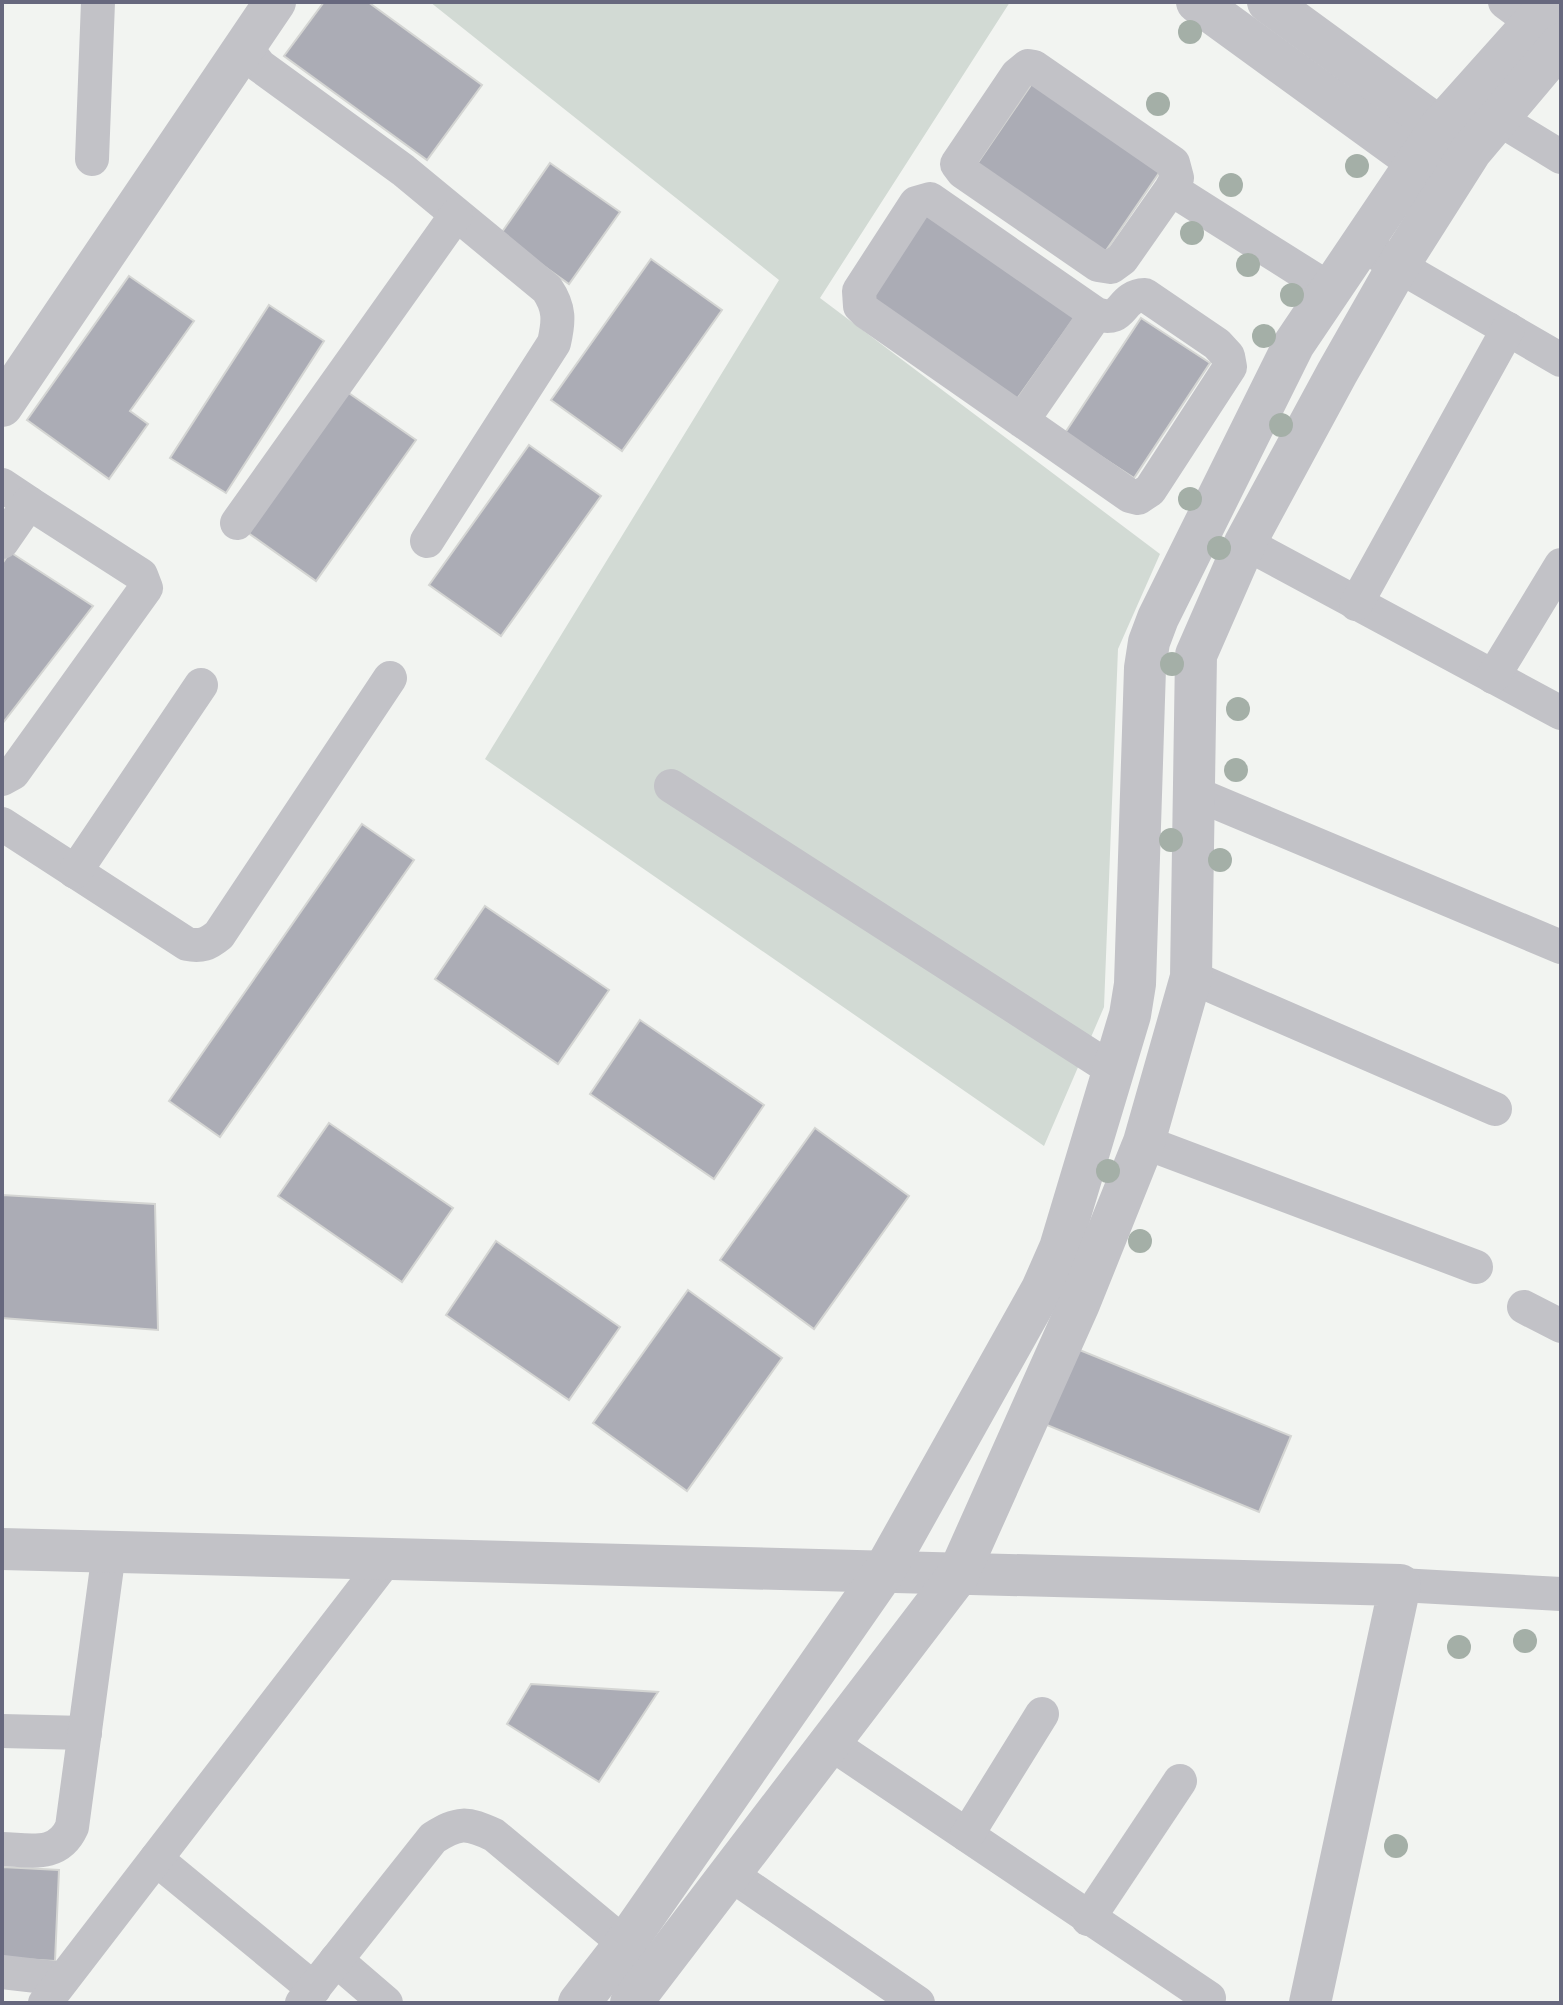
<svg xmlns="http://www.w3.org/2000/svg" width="1563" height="2005" viewBox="0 0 1563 2005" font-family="'Asap Condensed',sans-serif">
<rect width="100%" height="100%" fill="#f2f4f1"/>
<!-- green -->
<polygon fill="#d2dad4" points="430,2 1010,2 820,298 1160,554 1118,649 1104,1007 1044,1146 485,759 779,280"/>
<!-- building -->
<g fill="#abacb5" stroke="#d4d5d3" stroke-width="2">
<polygon points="324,2 368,2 482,85 427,160 284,56"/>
<polygon points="1033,82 1161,170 1105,252 977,164"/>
<polygon points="550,163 620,212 569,284 500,235"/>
<polygon points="927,211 1075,317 1015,402 866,297"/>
<polygon points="651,259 722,310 622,451 551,400"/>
<polygon points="129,276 194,321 130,411 148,424 109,479 27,420"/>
<polygon points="269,305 324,341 226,493 170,458"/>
<polygon points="1141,318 1210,363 1134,478 1065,433"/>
<polygon points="343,389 416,440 316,581 244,530"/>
<polygon points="529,445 601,496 501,636 429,585"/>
<polygon points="10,552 93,606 2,724 2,564"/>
<polygon points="362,824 414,860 220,1137 169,1101"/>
<polygon points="485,906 609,990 558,1064 435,979"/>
<polygon points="640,1020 764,1105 714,1179 590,1094"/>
<polygon points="329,1123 453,1208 402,1282 278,1196"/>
<polygon points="815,1128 909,1196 814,1329 720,1260"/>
<polygon points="2,1195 155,1204 158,1330 2,1318"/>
<polygon points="496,1241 620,1327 569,1400 446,1315"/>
<polygon points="688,1290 782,1358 687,1491 593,1423"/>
<polygon points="1050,1338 1291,1436 1259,1512 1020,1414"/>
<polygon points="531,1684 658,1692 599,1782 507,1724"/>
<polygon points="2,1867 59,1870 55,1961 2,1958"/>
</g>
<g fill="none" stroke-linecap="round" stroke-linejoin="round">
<!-- minor -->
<g stroke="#c2c2c7" stroke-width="34">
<polyline points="1505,2 1532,22"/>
<path d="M245,47L260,66L403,170L547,289C560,308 559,321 554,343L427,541"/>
<polyline points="1476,105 1561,157"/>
<polyline points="92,159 98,2"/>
<polyline points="1171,189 1122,259 1111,267 1098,265 963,172 957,164 1017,75 1028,66 1034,67 1173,163 1177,178 1171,189 1331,290"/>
<polyline points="1378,254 1561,360"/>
<path d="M1022,421L1096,314L930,199L916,203L859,291L860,306L866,312L1130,496L1138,498L1150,490L1230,367L1228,356L1217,344L1145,295C1118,296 1126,324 1096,314"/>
<polyline points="2,485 29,503"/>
<polyline points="237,523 456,215"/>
<polyline points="2,542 29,503 141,575 146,588 13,773 2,779"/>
<polyline points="1245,543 1561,713"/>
<polyline points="1356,604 1508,329"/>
<polyline points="1493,677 1561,565"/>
<polyline points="671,786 1113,1070"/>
<polyline points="1194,793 1561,947"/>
<path d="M2,824L187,944C201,947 208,944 219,935L390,678"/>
<polyline points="75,872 201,685"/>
<polyline points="1191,977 1495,1109"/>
<polyline points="1144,1142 1476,1267"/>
<polyline points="1524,1307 1561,1326"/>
<polyline points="1400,1585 1561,1594"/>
<polyline points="2,1731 85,1733"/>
<polyline points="830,1743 1209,1998"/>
<polyline points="967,1835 1042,1714"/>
<path d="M2,1849C31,1850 58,1858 72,1827L109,1552"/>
<polyline points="156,1859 314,1989"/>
<polyline points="730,1874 918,2003"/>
<polyline points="1088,1919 1180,1781"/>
<polyline points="336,1960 386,2003"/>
<polyline points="2,1972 63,1979"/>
<polyline points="45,2003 386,1560"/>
<path d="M302,2003L433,1838C459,1822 466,1822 494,1835L625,1944"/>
</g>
<!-- tertiary -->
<g stroke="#c2c2c7" stroke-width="42">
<polyline points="1197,2 1438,177"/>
<polyline points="1268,2 1461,143"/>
<polyline points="2,406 275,2"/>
<polyline points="2,1549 1400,1585 1310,2003"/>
<polyline points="579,2003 625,1944 883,1573 1042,1289 1060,1248 1130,1015 1135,984 1145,668 1149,642 1158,618 1294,344 1441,126 1552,2"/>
<polyline points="631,2003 958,1575 1079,1304 1144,1142 1191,977 1196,655 1245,543 1337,373 1398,266 1471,151 1561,44"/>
</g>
</g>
<!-- trees -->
<g fill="#a4afa7">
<circle cx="1190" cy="32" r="12"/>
<circle cx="1158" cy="104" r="12"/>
<circle cx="1357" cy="166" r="12"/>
<circle cx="1231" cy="185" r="12"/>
<circle cx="1192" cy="233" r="12"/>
<circle cx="1248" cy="265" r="12"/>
<circle cx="1292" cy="295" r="12"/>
<circle cx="1264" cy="336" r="12"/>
<circle cx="1281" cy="425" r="12"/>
<circle cx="1190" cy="499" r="12"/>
<circle cx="1219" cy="548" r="12"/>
<circle cx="1172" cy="664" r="12"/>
<circle cx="1238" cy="709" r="12"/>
<circle cx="1236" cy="770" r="12"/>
<circle cx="1171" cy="840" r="12"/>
<circle cx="1220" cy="860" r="12"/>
<circle cx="1108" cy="1171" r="12"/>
<circle cx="1140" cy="1241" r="12"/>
<circle cx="1525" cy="1641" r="12"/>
<circle cx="1459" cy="1647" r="12"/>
<circle cx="1396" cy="1846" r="12"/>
</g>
<!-- border -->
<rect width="1563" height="2005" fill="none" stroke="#67687e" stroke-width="8"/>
</svg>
